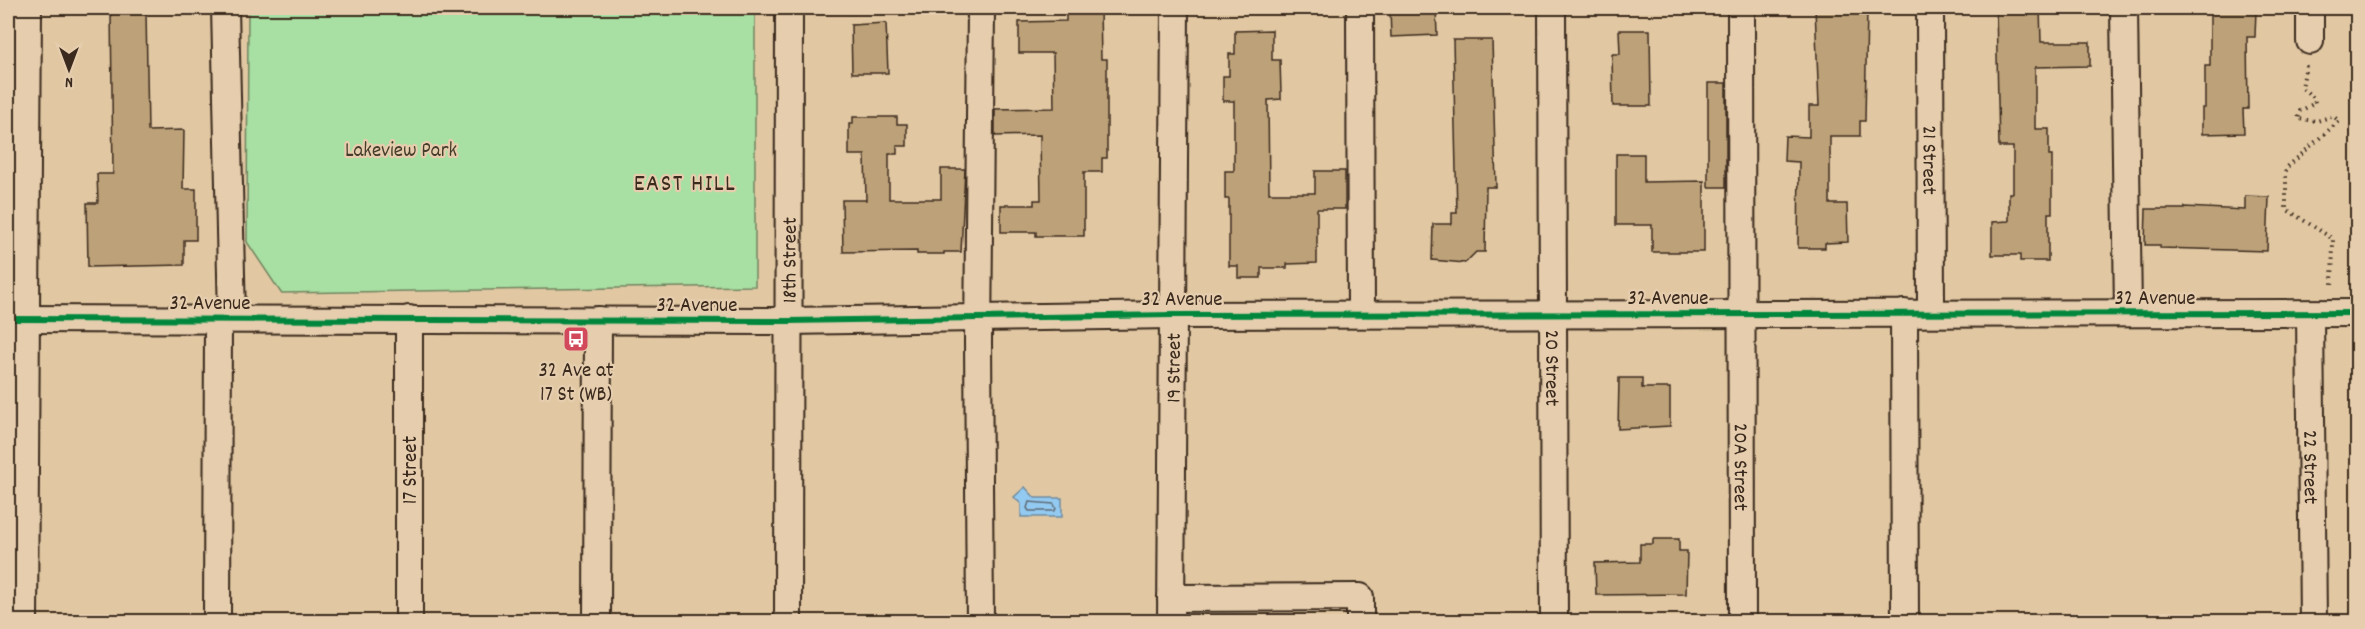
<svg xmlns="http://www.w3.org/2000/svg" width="2365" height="629" viewBox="0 0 2365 629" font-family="Dekko,sans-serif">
<rect width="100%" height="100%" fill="#e1c8a3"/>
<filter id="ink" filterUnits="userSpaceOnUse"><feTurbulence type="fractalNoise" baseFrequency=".0167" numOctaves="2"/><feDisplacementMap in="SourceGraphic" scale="12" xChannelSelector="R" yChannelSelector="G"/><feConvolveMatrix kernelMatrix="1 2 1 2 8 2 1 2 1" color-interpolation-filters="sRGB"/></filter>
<g filter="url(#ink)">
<!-- green -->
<polygon fill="#a8dfa2" stroke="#728460" stroke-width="1.5" points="248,8 755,8 755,286 281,293 247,242"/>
<!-- water -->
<polygon fill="#93caf2" stroke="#708a9d" stroke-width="1.5" points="1025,487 1035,498 1062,498 1062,517 1021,517 1021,504 1014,497"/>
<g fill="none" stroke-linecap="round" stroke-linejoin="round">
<!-- shore -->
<polygon stroke="#5e6a73" stroke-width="1.5" points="1029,502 1054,504 1056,509 1054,511 1029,511 1027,508"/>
</g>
<!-- building -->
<g fill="#bda279" stroke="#3b2a1e" stroke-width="1.5">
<polygon points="1066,8 1100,8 1101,59 1107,59 1107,158 1102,158 1102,172 1084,172 1084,236 1036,236 1036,232 1001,232 1001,205 1034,205 1034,200 1041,200 1040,135 995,136 995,109 1054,108 1053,53 1019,53 1019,22 1066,21"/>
<polygon points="1436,8 1437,35 1391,37 1390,9"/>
<polygon points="1815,8 1867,8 1865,121 1860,121 1860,136 1830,136 1830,204 1847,204 1848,242 1825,243 1825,248 1798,248 1799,162 1784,161 1785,136 1809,137 1809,106 1819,106"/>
<polygon points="1996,8 2040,8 2041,42 2090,42 2090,66 2035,67 2035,129 2049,129 2049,156 2052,156 2052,213 2048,213 2048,261 2020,261 2020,255 1992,255 1992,222 2009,221 2009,193 2013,193 2013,147 1999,147"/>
<polygon points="2210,8 2256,9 2255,37 2247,37 2248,109 2243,109 2244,133 2202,134 2202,108 2205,108 2205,66 2210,66"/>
<polygon points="111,11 146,11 148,131 184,130 183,189 196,189 196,240 184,240 184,265 88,267 87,203 98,203 97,174 113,174"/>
<polygon points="886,23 888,73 852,73 851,25"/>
<polygon points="1272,30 1272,60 1280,60 1281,94 1281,99 1268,100 1269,193 1315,193 1315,171 1345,171 1345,209 1317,209 1317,263 1287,264 1287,268 1261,268 1261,278 1238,278 1238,266 1229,266 1229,199 1225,199 1225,171 1234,171 1234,101 1223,101 1223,76 1229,76 1229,54 1235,54 1235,31"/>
<polygon points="1619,30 1650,30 1651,106 1613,106 1612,54 1620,54"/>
<polygon points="1453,40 1492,40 1496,187 1486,187 1485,252 1476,252 1465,263 1432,260 1433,224 1452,224 1452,213 1457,213"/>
<rect x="1708" y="83" width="18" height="104"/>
<polygon points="853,117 897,117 897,124 907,124 907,146 897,146 897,154 889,154 889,199 941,199 941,169 965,169 961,252 944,252 944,254 917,254 917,251 843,252 842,200 866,200 865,155 849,155 849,124 853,124"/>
<polygon points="1616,154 1644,154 1644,182 1704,181 1704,252 1652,252 1652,225 1616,225"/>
<polygon points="2245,196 2269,197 2267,251 2160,248 2160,245 2145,245 2146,209 2185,209 2185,207 2245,210"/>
<polygon points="1619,378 1642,378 1642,388 1670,388 1670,426 1618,429"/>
<polygon points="1653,539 1679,539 1679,551 1687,551 1686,594 1596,595 1595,563 1640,562 1640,544 1653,544"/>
</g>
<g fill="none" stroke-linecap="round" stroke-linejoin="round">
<!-- minor casing -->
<g stroke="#3b2a1e" stroke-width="30">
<g id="minor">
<polyline points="225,8 232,319"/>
<polyline points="1360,8 1361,314"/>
<path id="s1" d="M1552,8L1554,622"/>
<path id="s2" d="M1741,8L1742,622"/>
<path id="s3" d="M1930,8L1931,313"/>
<polyline points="2124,8 2128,313"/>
<polyline points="2310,41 2310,8"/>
<polyline points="1904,313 1905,622"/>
<path id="s4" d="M2310,314L2313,622"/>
<polyline points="8,319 788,321 1173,315 2358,313"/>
<polyline points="409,319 409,622"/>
<polyline points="1171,598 1360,597 1360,622"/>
<polyline points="24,622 28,8"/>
<polyline points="217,622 218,319"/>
<polyline points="597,622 598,320"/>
<path id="s5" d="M788,622L789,8"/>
<polyline points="980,622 978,342 981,8"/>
<path id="s6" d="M1171,622L1175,8"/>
</g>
</g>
<!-- path -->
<polyline stroke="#3b2a1e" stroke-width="4" stroke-dasharray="1.5 4.5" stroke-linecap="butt" points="2306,65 2302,88 2314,98 2315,103 2300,111 2298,119 2317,121 2333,116 2339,121 2286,168 2286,209 2333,239 2332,287"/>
<!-- minor -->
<use href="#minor" stroke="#e5cdad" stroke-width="26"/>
<!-- cycleway casing -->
<g stroke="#e5cdad" stroke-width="10">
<polyline id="cycleway" points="8,319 788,321 1173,315 2358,313"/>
</g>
<!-- cycleway -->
<use href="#cycleway" stroke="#00873e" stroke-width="6"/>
</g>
</g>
<!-- icons -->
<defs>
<g id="bus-square" transform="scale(1.35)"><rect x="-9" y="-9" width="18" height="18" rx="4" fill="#d1495b" stroke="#e5cdad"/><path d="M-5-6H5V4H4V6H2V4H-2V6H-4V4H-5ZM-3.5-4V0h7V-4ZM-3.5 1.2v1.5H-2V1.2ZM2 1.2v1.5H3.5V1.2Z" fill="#fff"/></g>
</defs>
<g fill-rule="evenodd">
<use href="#bus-square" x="576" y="339"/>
</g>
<g text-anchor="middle" stroke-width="4.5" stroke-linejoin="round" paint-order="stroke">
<!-- park labels -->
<g font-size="21" fill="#463c2b" stroke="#e5cdad">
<text x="401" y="156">Lakeview Park</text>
</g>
<!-- street labels -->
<g font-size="21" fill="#3b2a1e" stroke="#e5cdad">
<text dy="7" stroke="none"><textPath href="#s3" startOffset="152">21 Street</textPath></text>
<text dy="7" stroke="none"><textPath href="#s5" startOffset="362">18th Street</textPath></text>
<text x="1668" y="304">32 Avenue</text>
<text x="2155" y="304">32 Avenue</text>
<text x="1182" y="305">32 Avenue</text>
<text x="210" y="309">32 Avenue</text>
<text x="697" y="311">32 Avenue</text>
<text dy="7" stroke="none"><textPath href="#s6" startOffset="254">19 Street</textPath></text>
<text dy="7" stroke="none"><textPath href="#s1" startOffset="360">20 Street</textPath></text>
<text dy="7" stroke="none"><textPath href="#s2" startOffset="459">20A Street</textPath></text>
<text dy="7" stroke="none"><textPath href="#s4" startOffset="153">22 Street</textPath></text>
<text transform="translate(409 470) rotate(-90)" y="7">17 Street</text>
</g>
<!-- poi labels -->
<g font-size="21" fill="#3b2a1e" stroke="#e5cdad">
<text x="576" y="376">32 Ave at<tspan x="576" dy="24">17 St (WB)</tspan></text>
</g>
<!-- quarter labels -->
<g font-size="24" letter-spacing="1.5" fill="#3b2a1e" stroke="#e5cdad">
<text x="685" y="190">EAST HILL</text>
</g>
</g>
<!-- margin -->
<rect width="2365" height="629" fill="none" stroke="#e5cdad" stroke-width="30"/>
<rect x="15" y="15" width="2335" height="599" fill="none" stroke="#3b2a1e" stroke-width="2" filter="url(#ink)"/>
<!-- north arrow -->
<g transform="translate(69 69) rotate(180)" stroke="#e5cdad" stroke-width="4.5" paint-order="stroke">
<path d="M0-4.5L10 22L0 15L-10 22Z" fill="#3b2a1e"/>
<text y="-9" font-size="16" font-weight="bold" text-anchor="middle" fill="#3b2a1e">N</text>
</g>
</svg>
